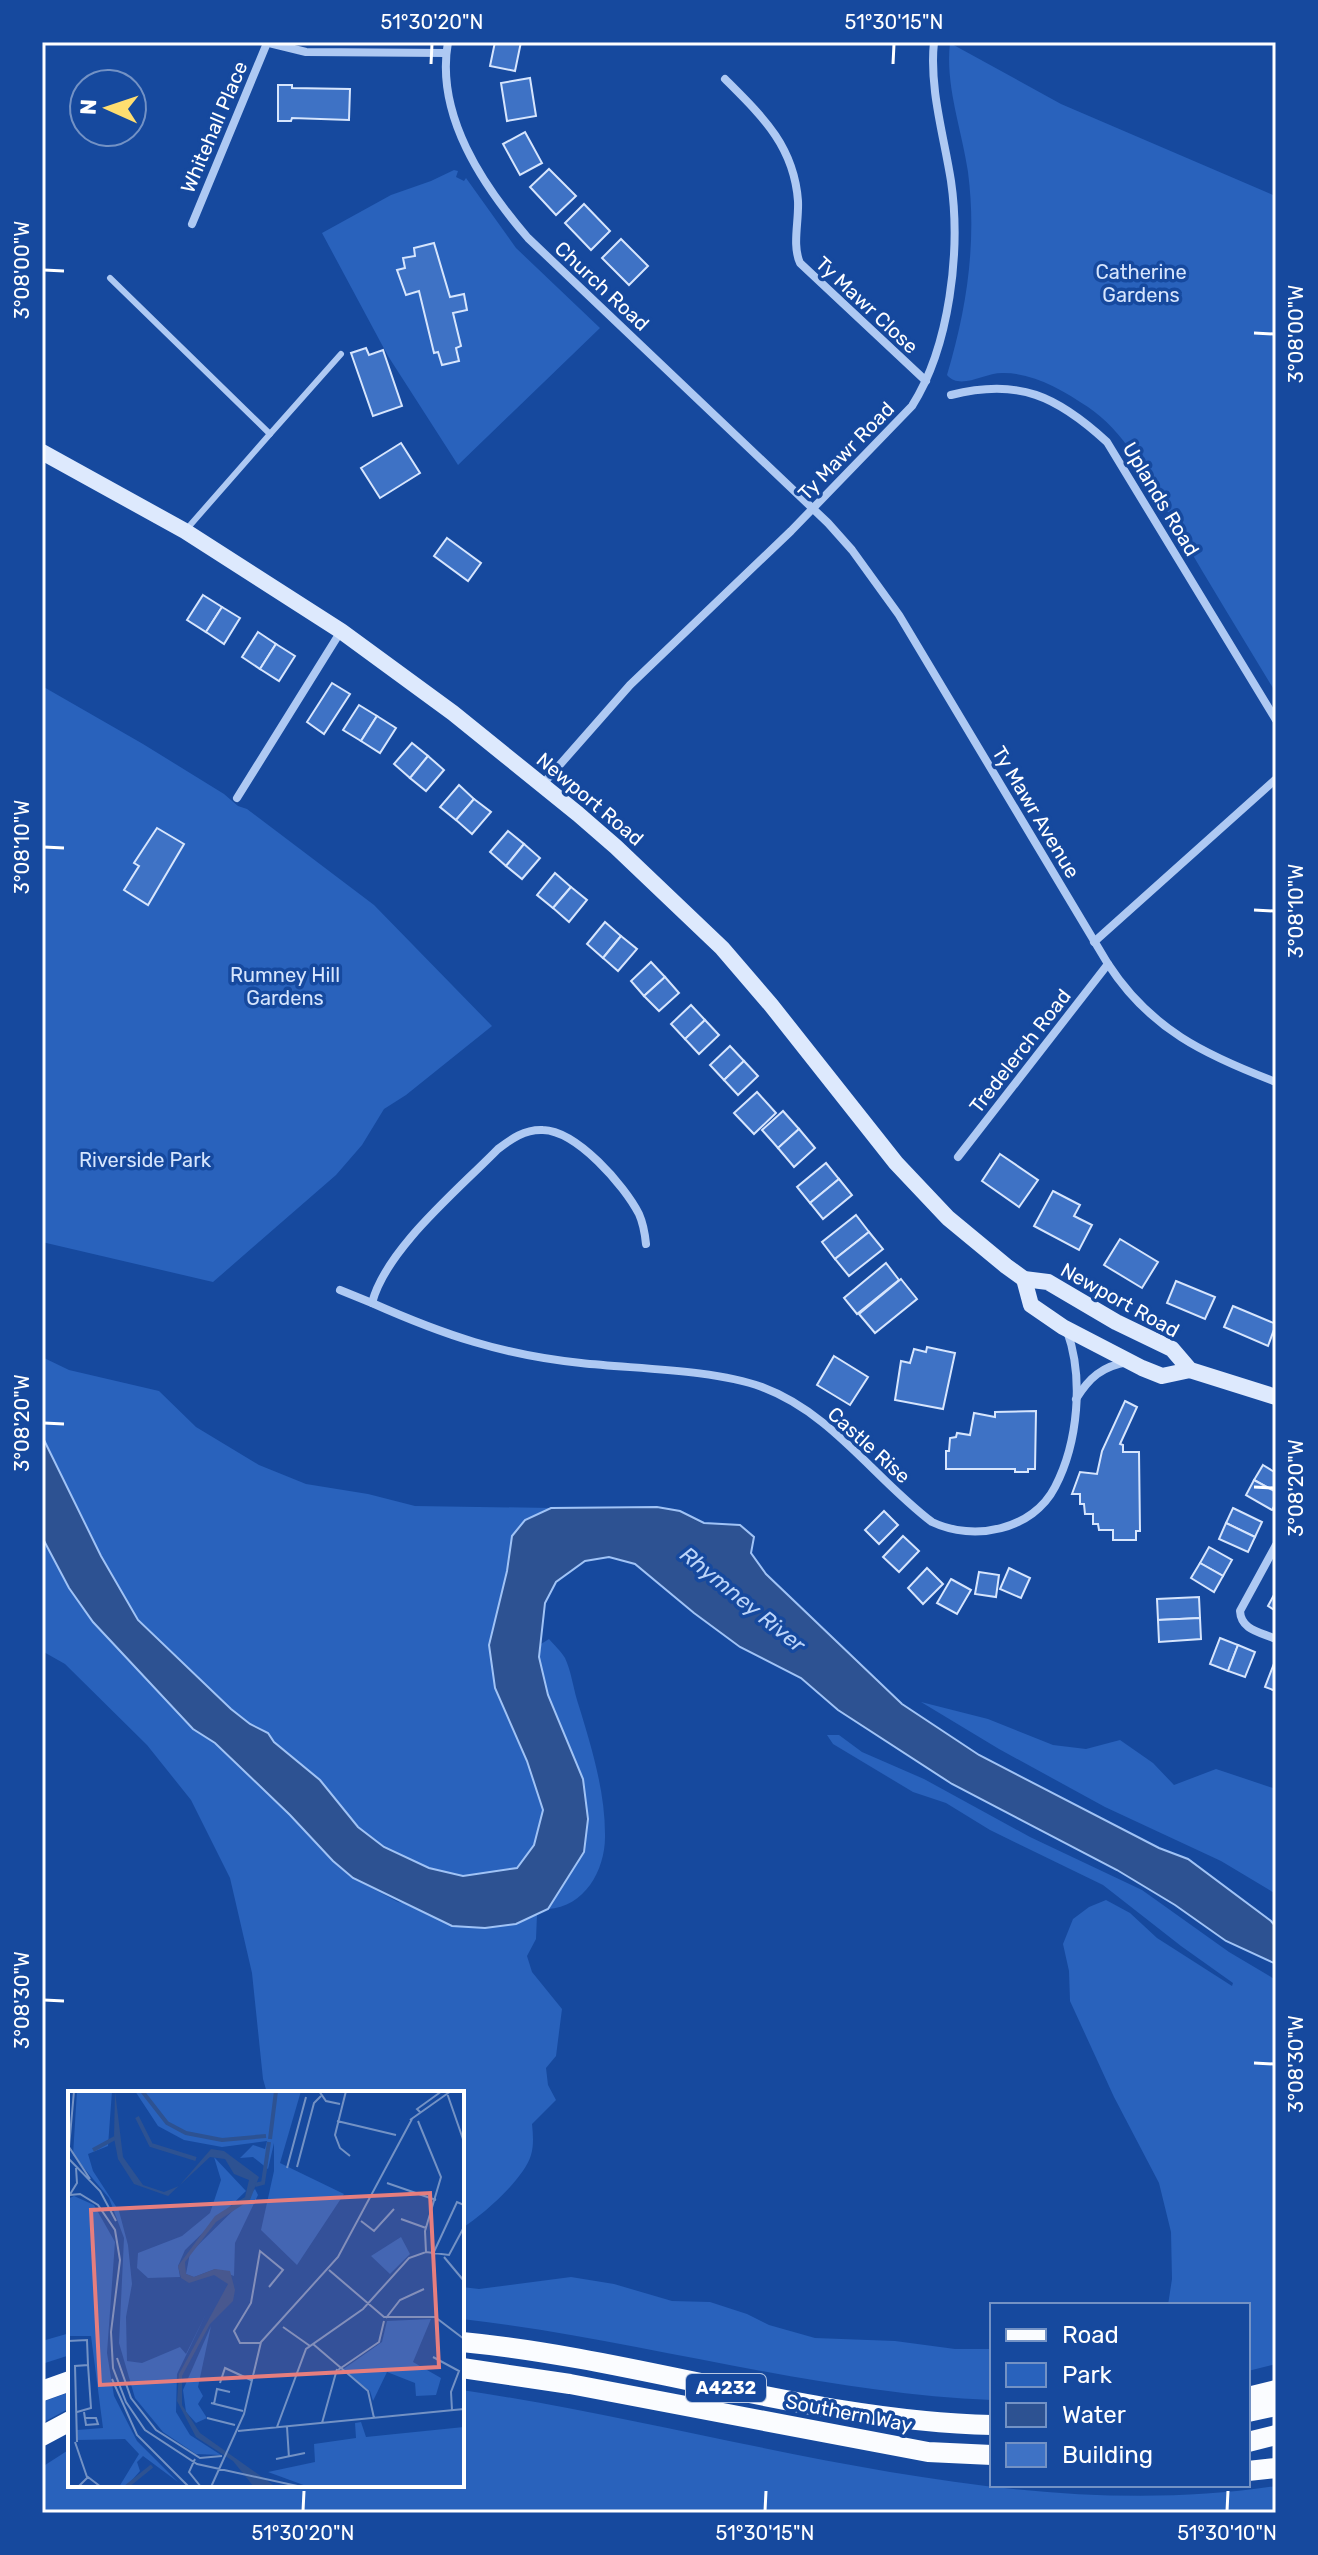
<svg xmlns="http://www.w3.org/2000/svg" width="1318" height="2555" viewBox="0 0 1318 2555" font-family="Rubik,sans-serif">
<rect width="100%" height="100%" fill="#16499e"/>
<!-- green -->
<g fill="#2962bc">
<path d="M950,43L1061,104L1273,195L1276,191V693C1244,640 1212,588 1181,535C1155,491 1131,436 1088,407C1063,390 1034,373 1004,373C984,372 961,391 947,375C967,308 977,242 968,172C962,130 945,86 950,43Z"/>
<polygon points="454,170 458,171 456,177 464,181 466,178 516,248 600,328 458,465 388,356 322,233 391,195 431,181"/>
<polygon points="42,686 143,744 224,794 238,806 247,809 374,905 492,1026 406,1095 384,1109 362,1145 336,1175 213,1282 42,1242"/>
<polygon points="42,1357 69,1370 159,1391 196,1427 259,1465 306,1484 368,1494 415,1506 551,1508 525,1520 512,1536 507,1571 495,1618 495,1688 527,1761 543,1810 534,1845 517,1868 463,1876 429,1868 384,1847 358,1827 320,1780 274,1742 268,1733 250,1724 231,1709 138,1620 101,1556 42,1436"/>
<path d="M42,1537L69,1588L93,1622L193,1729L215,1743L290,1815L333,1861L353,1878L398,1902L516,1924L537,1914L536,1939L527,1956L532,1972L562,2009L556,2056L546,2068L548,2085L556,2100L532,2124C533,2134 534,2145 531,2155C524,2179 483,2215 462,2228V2093H267L263,2079L252,1973L230,1878L191,1800L147,1745L65,1664L42,1651Z"/>
<path d="M549,1639C554,1645 561,1651 565,1658C571,1671 573,1686 577,1700C590,1742 605,1789 605,1834C606,1869 585,1907 548,1909L559,1889L560,1727L548,1695L539,1657L541,1644Z"/>
<polygon points="921,1702 988,1719 1053,1745 1086,1749 1120,1740 1153,1763 1174,1785 1216,1769 1276,1789 1276,1894 1221,1861 1105,1807 999,1749"/>
<polygon points="827,1735 839,1735 862,1752 924,1779 1030,1837 1142,1890 1229,1952 1276,1980 1276,2364 1248,2371 1248,2305 1168,2305 1172,2279 1171,2232 1159,2183 1114,2097 1070,2001 1069,1971 1063,1944 1073,1919 1089,1907 1106,1900 1130,1913 1157,1938 1232,1986 1233,1983 1181,1946 1103,1885 990,1830 946,1803 913,1792 833,1744"/>
<path d="M571,2277L614,2284L672,2301L710,2302L747,2314L769,2325L815,2338L895,2341L955,2349H992V2400C813,2393 640,2339 462,2319V2287L479,2289Z"/>
<polygon points="70,2333 70,2355 42,2364 42,2341"/>
<path d="M462,2390C727,2429 1008,2527 1276,2486V2513H42V2467L70,2449V2485H462Z"/>
<polygon points="70,2392 70,2408 42,2423 42,2402"/>
</g>
<!-- water -->
<polygon fill="#2d5292" stroke="#a0c3f6" stroke-width="2" points="42,1436 101,1556 138,1620 231,1709 250,1724 268,1733 274,1742 320,1780 358,1827 384,1847 429,1868 463,1876 517,1868 534,1845 543,1810 527,1761 495,1688 489,1645 507,1571 512,1536 525,1520 551,1508 657,1507 680,1511 704,1523 740,1525 754,1537 751,1553 766,1574 902,1704 979,1755 1159,1848 1188,1859 1271,1921 1276,1927 1276,1964 1226,1941 1175,1905 1117,1870 952,1784 838,1710 801,1678 740,1647 694,1613 635,1564 609,1557 585,1561 556,1582 545,1603 539,1657 548,1695 583,1779 588,1819 584,1852 548,1909 516,1924 485,1928 452,1926 353,1878 333,1861 290,1815 215,1743 193,1729 93,1622 69,1588 42,1537"/>
<!-- building -->
<g fill="#3e72c5" stroke="#d6e5fd" stroke-width="2">
<polygon points="495,42 521,42 515,71 490,66"/>
<polygon points="530,78 536,116 507,121 501,83"/>
<polygon points="278,85 292,85 292,88 350,89 349,120 292,118 291,121 278,121"/>
<polygon points="525,132 542,163 520,175 503,144"/>
<polygon points="549,169 576,196 556,215 530,187"/>
<polygon points="584,204 610,231 591,250 565,223"/>
<polygon points="621,239 648,266 629,285 602,258"/>
<polygon points="434,243 450,297 464,294 467,310 453,313 461,346 456,348 459,361 442,365 438,352 434,353 419,291 406,295 397,270 405,268 403,258 415,256 414,248"/>
<polygon points="366,348 369,355 383,350 402,406 373,416 351,353"/>
<polygon points="401,443 420,473 380,498 361,468"/>
<polygon points="447,538 481,563 468,581 434,556"/>
<polygon points="203,595 222,607 206,632 187,620"/>
<polygon points="222,607 240,618 224,644 206,632"/>
<polygon points="258,632 276,644 260,669 242,657"/>
<polygon points="276,644 295,656 279,681 260,669"/>
<polygon points="332,683 350,694 324,734 307,722"/>
<polygon points="359,705 377,716 361,741 343,730"/>
<polygon points="377,716 396,728 380,753 361,741"/>
<polygon points="412,743 428,756 410,778 394,764"/>
<polygon points="428,756 444,770 426,791 410,778"/>
<polygon points="459,785 474,799 456,820 440,807"/>
<polygon points="474,799 491,812 472,834 456,820"/>
<polygon points="157,828 184,844 148,905 124,890 139,866 134,863"/>
<polygon points="508,831 524,844 506,866 490,852"/>
<polygon points="524,844 540,858 522,879 506,866"/>
<polygon points="555,873 571,887 553,908 537,895"/>
<polygon points="571,887 587,900 569,922 553,908"/>
<polygon points="605,922 621,936 603,958 587,944"/>
<polygon points="621,936 637,949 618,971 603,958"/>
<polygon points="651,962 665,977 644,996 631,981"/>
<polygon points="665,977 679,993 659,1011 644,996"/>
<polygon points="691,1005 705,1020 685,1039 671,1024"/>
<polygon points="705,1020 719,1035 699,1054 685,1039"/>
<polygon points="730,1046 744,1061 724,1080 710,1065"/>
<polygon points="744,1061 758,1076 738,1095 724,1080"/>
<polygon points="757,1092 776,1113 754,1134 734,1113"/>
<polygon points="783,1111 799,1129 778,1148 762,1130"/>
<polygon points="799,1129 815,1148 794,1167 778,1148"/>
<polygon points="1000,1154 1038,1180 1019,1207 982,1181"/>
<polygon points="826,1163 839,1179 810,1203 797,1187"/>
<polygon points="839,1179 852,1195 823,1219 810,1203"/>
<polygon points="1053,1191 1080,1205 1074,1216 1092,1225 1079,1250 1034,1226"/>
<polygon points="856,1215 869,1232 835,1259 822,1242"/>
<polygon points="869,1232 883,1249 849,1276 835,1259"/>
<polygon points="1120,1239 1158,1262 1142,1288 1104,1265"/>
<polygon points="886,1263 899,1280 857,1314 844,1298"/>
<polygon points="901,1279 917,1299 875,1333 859,1314"/>
<polygon points="1176,1281 1215,1297 1205,1319 1167,1303"/>
<polygon points="1233,1306 1276,1324 1268,1346 1224,1327"/>
<polygon points="927,1347 955,1353 943,1409 895,1400 901,1361 910,1363 914,1349 926,1352"/>
<polygon points="834,1356 868,1377 850,1405 817,1385"/>
<polygon points="1125,1401 1137,1407 1120,1444 1123,1445 1123,1452 1139,1452 1140,1531 1136,1531 1136,1540 1113,1540 1113,1530 1099,1530 1098,1524 1093,1524 1093,1514 1085,1514 1084,1504 1080,1504 1080,1494 1072,1494 1080,1472 1097,1474 1102,1451"/>
<polygon points="1036,1411 1035,1469 1028,1469 1028,1472 1015,1472 1015,1469 946,1469 946,1451 949,1451 950,1438 956,1437 957,1433 970,1435 974,1413 995,1417 995,1412"/>
<polygon points="1263,1465 1276,1473 1276,1492 1254,1480"/>
<polygon points="1254,1480 1276,1492 1276,1503 1272,1510 1246,1495"/>
<polygon points="1233,1508 1262,1522 1255,1537 1226,1523"/>
<polygon points="884,1511 898,1525 879,1544 865,1530"/>
<polygon points="1226,1523 1255,1537 1248,1552 1219,1539"/>
<polygon points="903,1536 919,1551 899,1572 883,1557"/>
<polygon points="1209,1547 1232,1560 1223,1576 1200,1563"/>
<polygon points="1200,1563 1223,1576 1214,1592 1191,1578"/>
<polygon points="927,1568 943,1584 923,1604 908,1588"/>
<polygon points="1009,1568 1030,1578 1021,1598 1000,1589"/>
<polygon points="979,1572 999,1575 996,1597 975,1594"/>
<polygon points="951,1579 971,1590 957,1614 937,1603"/>
<polygon points="1275,1593 1276,1594 1276,1611 1268,1606"/>
<polygon points="1199,1597 1200,1618 1158,1620 1157,1599"/>
<polygon points="1200,1618 1201,1639 1159,1642 1158,1620"/>
<polygon points="1220,1638 1238,1645 1228,1671 1210,1664"/>
<polygon points="1238,1645 1255,1652 1245,1677 1228,1671"/>
<polygon points="1275,1661 1276,1661 1276,1691 1265,1687"/>
</g>
<g fill="none" stroke-linecap="round" stroke-linejoin="round">
<!-- lane -->
<g stroke="#aec9f3" stroke-width="6">
<polyline points="110,278 270,434 185,531"/>
<polyline points="270,434 341,354"/>
</g>
<!-- street -->
<g stroke="#aec9f3" stroke-width="8">
<polyline points="265,42 306,52 446,53"/>
<path d="M448,42C435,115 483,186 528,238L828,523L852,550L899,615L1108,964C1150,1029 1205,1055 1276,1082"/>
<path d="M725,79C762,116 794,146 798,201C799,222 792,245 800,263L926,381"/>
<polyline points="192,224 267,43"/>
<path d="M951,395C1019,378 1057,396 1107,442L1276,720"/>
<path d="M542,785L630,685L791,531L912,406C950,346 961,250 951,181C944,136 929,88 934,42"/>
<polyline points="237,798 341,631"/>
<polyline points="1094,942 1276,779"/>
<polyline points="958,1157 1108,964"/>
<path d="M646,1244C645,1234 643,1223 639,1214C624,1185 577,1131 543,1130C525,1129 511,1139 498,1149C458,1190 386,1249 372,1303C444,1335 503,1355 581,1363C635,1369 712,1369 762,1387C832,1413 874,1478 932,1522C974,1542 1033,1530 1055,1487C1078,1443 1084,1378 1067,1331"/>
<polyline points="340,1290 372,1303"/>
<path d="M1076,1399C1089,1378 1102,1366 1128,1362"/>
<path d="M1276,1545L1240,1611C1241,1630 1260,1632 1276,1639"/>
</g>
<!-- secondary -->
<g stroke="#dde9fd" stroke-width="16">
<polyline points="42,452 185,531 341,631 453,713 578,814 616,847 722,948 771,1005 896,1163 948,1218 1006,1266 1024,1279 1048,1282 1116,1322 1172,1349 1190,1370 1276,1397"/>
<polyline points="1024,1279 1031,1305 1063,1327 1142,1368 1162,1376 1190,1370"/>
</g>
<!-- primary -->
<g stroke="#fafcff" stroke-width="20">
<path d="M462,2342C640,2359 813,2421 992,2425"/>
<polyline points="462,2368 570,2384 928,2452 992,2455"/>
<polyline points="42,2391 70,2381"/>
<polyline points="1248,2397 1276,2390"/>
<polyline points="1248,2412 1276,2406"/>
<polyline points="42,2436 70,2421"/>
<polyline points="1248,2442 1276,2435"/>
<polyline points="1248,2471 1276,2468"/>
</g>
</g>
<!-- ticks -->
<path fill="none" stroke="#fff" stroke-width="3" d="M431,64L432,44M893,64L894,44M44,270L64,271M1254,333L1274,334M44,847L64,848M1254,910L1274,911M44,1423L64,1424M1254,1487L1274,1488M44,2000L64,2001M1254,2063L1274,2064M303,2511L304,2491M765,2511L766,2491M1227,2511L1228,2491"/>
<g text-anchor="middle" stroke-width="7" stroke-linejoin="round" paint-order="stroke">
<!-- shield labels -->
<rect fill="#16499e" stroke="#b9c8e2" stroke-width="2" x="686" y="2374" width="80" height="28" rx="6"/>
<g font-size="18" font-weight="bold" fill="#fff">
<text x="726" y="2394">A4232</text>
</g>
<!-- street labels -->
<g font-size="20" fill="#fff" stroke="#16499e">
<text transform="translate(214 127) rotate(-67)" y="7">Whitehall Place</text>
<text transform="translate(602 286) rotate(43)" y="7">Church Road</text>
<text transform="translate(867 305) rotate(43)" y="7">Ty Mawr Close</text>
<text transform="translate(846 451) rotate(-46)" y="7">Ty Mawr Road</text>
<text transform="translate(1161 499) rotate(59)" y="7">Uplands Road</text>
<text transform="translate(590 799) rotate(40)" y="7">Newport Road</text>
<text transform="translate(1036 812) rotate(59)" y="7">Ty Mawr Avenue</text>
<text transform="translate(1020 1051) rotate(-52)" y="7">Tredelerch Road</text>
<text transform="translate(1120 1300) rotate(29)" y="7">Newport Road</text>
<text transform="translate(869 1445) rotate(42)" y="7">Castle Rise</text>
<text transform="translate(849 2413) rotate(11)" y="7">Southern Way</text>
</g>
<!-- park labels -->
<g font-size="20" fill="#d6e5fd" stroke="#16499e">
<text x="1141" y="279">Catherine<tspan x="1141" dy="23">Gardens</tspan></text>
<text x="285" y="982">Rumney Hill<tspan x="285" dy="23">Gardens</tspan></text>
<text x="145" y="1167">Riverside Park</text>
</g>
<!-- water labels -->
<g font-size="22" font-style="italic" fill="#bbd4f9" stroke="#16499e">
<text transform="translate(743 1599) rotate(39)" y="8">Rhymney River</text>
</g>
</g>
<!-- overview -->
<g transform="translate(68 2091)">
<rect width="396" height="396" fill="#16499e"/>
<path d="M9,0H44L40,55L20,63L25,80L51,120L60,154L64,193L58,226L59,270L74,272L112,256L118,263L138,223L109,283L108,321L122,344L153,364L128,363L95,341L67,307L51,252L56,147L41,107L5,64ZM67,0H233L212,72L276,103L229,174L193,139L206,80V52L200,78L185,66L172,67L185,54L197,58L199,50L154,56L116,49L90,35ZM146,66L178,100L117,159L110,175L112,186L80,187L69,177L70,162L114,145L142,122L153,89ZM187,98L190,104L167,152L166,185L147,178L126,186L118,183L122,162ZM6,105L26,114L47,151L39,262L46,305L69,350L110,391L75,365L69,371L72,380L58,396H51L71,363L57,348L10,349L9,339L35,337L23,245H0V108ZM333,146L342,163L322,183L303,165ZM363,228L345,271L373,287L368,304L348,305L347,292L319,281L305,310L302,300L274,279L314,251L319,230ZM143,235L130,296L135,305L130,313L139,327L128,332L118,321L115,299ZM293,331L298,346L396,336V396H241L200,381L247,371L246,353L288,347L287,332Z" fill="#2962bc"/>
<path d="M47,0L55,66L75,94L96,101L111,95L143,58L156,60L191,86L182,109L148,131L117,171L118,183L126,186L147,178L162,180L167,199L165,210L142,233L114,285V314L132,342L208,396H186L165,370L128,346L109,310L111,283L160,193L146,184L121,192L113,187L110,175L147,125L177,106L181,89L166,83L157,68L142,66L100,105L66,93L50,68L46,47Z" fill="#2d5292"/>
<path fill="none" stroke="#2d5292" stroke-width="4" d="M74,0L99,32L118,42L154,49L198,45M69,26L83,54L128,68M202,48L208,0M25,59L47,47M187,94L195,92L201,51M58,396L84,375"/>
<path fill="none" stroke="#7392c5" stroke-width="2" d="M6,0L1,56L22,88M251,0L258,10L272,13M278,0L267,44L272,57L282,65M293,0H331M379,2L396,51M352,21L349,18L374,0M342,29L383,0M269,30L328,44M350,30L373,86L357,140L358,161M0,67L32,100L48,130M229,76L246,12L253,5M219,77L238,6M319,92L368,109M2,104L12,103L30,114L47,139L52,169L43,241L45,277L58,311L77,339L129,373L234,396M1,105L9,92L8,77M333,128L358,137M293,130L306,140L326,118M365,163L389,111L396,114M376,166L396,190M261,179L316,226H367L396,248M318,227L332,209L356,198M215,236L242,255M0,250L19,249L20,274L7,275L9,351M193,252H172L166,240L183,212L192,160L215,179L201,196M245,253L300,300L306,327M365,266L391,280L383,301L384,319M49,267L63,307L88,339L132,367L154,365M270,279L311,251L316,230M44,288L69,344L121,396M152,292L157,277L183,289M143,312L175,320M146,313L149,298L162,301M9,321L23,317L20,274M16,321L18,334L30,333L28,327H17M139,327L167,334M254,332L269,278M209,336L238,258L295,218L341,167L358,161L381,164L396,136M219,336L221,367M170,340L396,318M7,351L19,386M127,368L121,381L133,396M208,368L237,362M10,396L20,386L33,396M143,396L176,323L193,251L270,166L344,28"/>
<path fill="#e67e7e" fill-opacity="0.15" stroke="#e67e7e" stroke-width="4" d="M362,102L371,276L32,294L23,119Z"/>
<rect width="396" height="396" fill="none" stroke="#fff" stroke-width="4"/>
</g>
<!-- border -->
<rect width="1318" height="2555" fill="none" stroke="#16499e" stroke-width="88"/>
<!-- legend -->
<rect x="990" y="2303" width="260" height="184" fill="#16499e" stroke="#7392c5" stroke-width="2"/>
<rect x="1006" y="2329" width="40" height="12" fill="#fafcff" stroke="#7392c5" stroke-width="2"/>
<text x="1062" y="2343" font-size="24" fill="#ffffff">Road</text>
<rect x="1006" y="2363" width="40" height="24" fill="#2962bc" stroke="#7392c5" stroke-width="2"/>
<text x="1062" y="2383" font-size="24" fill="#ffffff">Park</text>
<rect x="1006" y="2403" width="40" height="24" fill="#2d5292" stroke="#7392c5" stroke-width="2"/>
<text x="1062" y="2423" font-size="24" fill="#ffffff">Water</text>
<rect x="1006" y="2443" width="40" height="24" fill="#3e72c5" stroke="#7392c5" stroke-width="2"/>
<text x="1062" y="2463" font-size="24" fill="#ffffff">Building</text>
<!-- north arrow -->
<g transform="translate(108 108) rotate(273)"><circle r="38" fill="#16499e" stroke="#7392c5" stroke-width="2"/>
<path d="M0-6L14 30L0 20L-14 30Z" fill="#ffde70"/>
<text y="-12" font-size="22" font-weight="bold" text-anchor="middle" fill="#ffffff">N</text>
</g>
<rect x="44" y="44" width="1230" height="2467" fill="none" stroke="#fff" stroke-width="3"/>
<g font-size="20" text-anchor="middle" fill="#fff">
<text x="432" y="29">51°30'20"N</text>
<text x="894" y="29">51°30'15"N</text>
<text transform="translate(22 270) rotate(-90)" y="7">3°08'00"W</text>
<text transform="translate(1296 334) rotate(-90)" y="7">3°08'00"W</text>
<text transform="translate(22 847) rotate(-90)" y="7">3°08'10"W</text>
<text transform="translate(1296 911) rotate(-90)" y="7">3°08'10"W</text>
<text transform="translate(22 1423) rotate(-90)" y="7">3°08'20"W</text>
<text transform="translate(1296 1488) rotate(-90)" y="7">3°08'20"W</text>
<text transform="translate(22 2000) rotate(-90)" y="7">3°08'30"W</text>
<text transform="translate(1296 2064) rotate(-90)" y="7">3°08'30"W</text>
<text x="303" y="2540">51°30'20"N</text>
<text x="765" y="2540">51°30'15"N</text>
<text x="1227" y="2540">51°30'10"N</text>
</g>
</svg>
